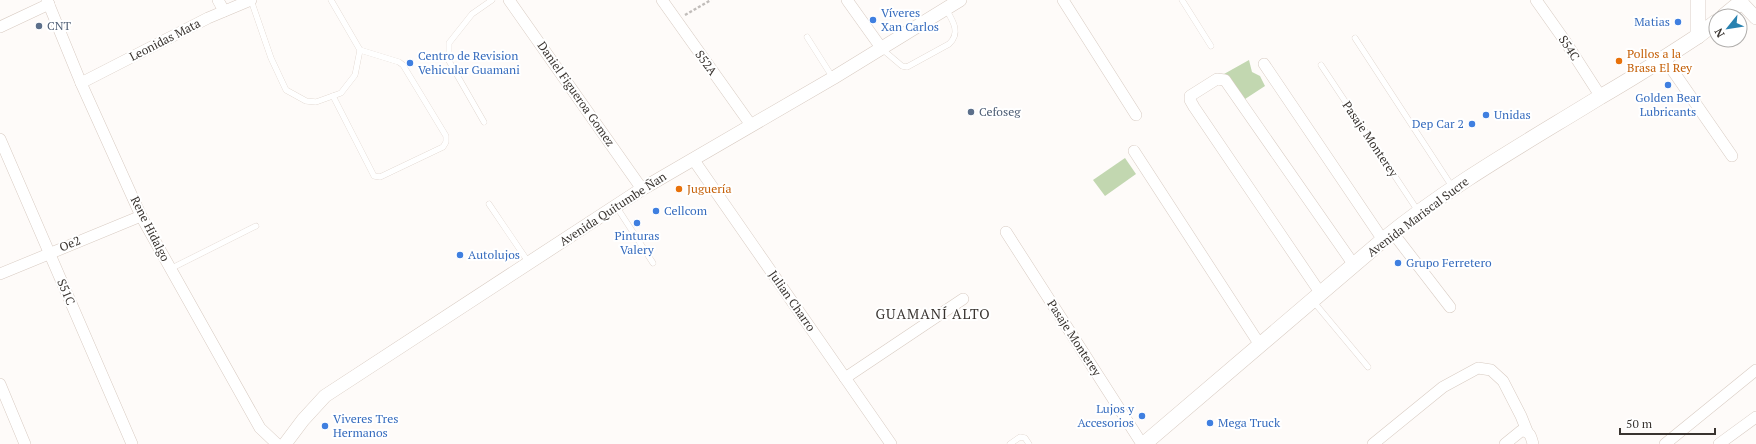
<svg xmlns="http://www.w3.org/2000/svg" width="1756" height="444" viewBox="0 0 1756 444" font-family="'PT Serif',serif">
<rect width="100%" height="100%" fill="#fefbf9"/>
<!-- green -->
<g fill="#c2d7b0">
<polygon points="1249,60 1252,72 1260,76 1265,86 1242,101 1224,74"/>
<polygon points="1125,158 1136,174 1105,196 1093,180"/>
</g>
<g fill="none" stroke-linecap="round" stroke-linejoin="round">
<!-- service casing -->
<g stroke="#d8cbc2" stroke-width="6">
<g id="service">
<polyline points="251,0 271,58 286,90 306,101 316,102 341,93 355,75 360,50"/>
<polyline points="331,0 360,50 399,62 403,65 446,136 446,142 443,147 380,177 374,176 333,96"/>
<polyline points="1182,0 1211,46"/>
<polyline points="807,37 833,78"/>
<polyline points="1355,38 1453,188"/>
<path d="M882,49L902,66L907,67L949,44C961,33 953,21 946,9"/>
<polyline points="1321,65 1418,211"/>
<polyline points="484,122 449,61 449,43 472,14 492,0"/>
<polyline points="489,204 529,263"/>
<polyline points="616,206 653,263"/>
<polyline points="170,269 256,226"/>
<polyline points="1313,301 1368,367"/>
<polyline points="1010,444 1020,437 1025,438 1029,444"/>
</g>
</g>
<!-- minor casing -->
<g stroke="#d8cbc2" stroke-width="12">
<g id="minor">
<polyline points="47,0 81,83 141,216 260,428 277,444"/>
<polyline points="218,0 224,11"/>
<polyline points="509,0 642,189"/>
<polyline points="662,0 751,125"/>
<polyline points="847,0 882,49"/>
<polyline points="1063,0 1136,115"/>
<polyline points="1536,0 1565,41 1601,97"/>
<polyline points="0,27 49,4"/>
<polyline points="1664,58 1732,156"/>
<polyline points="1264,64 1383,240"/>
<polyline points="81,83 208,18 251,0"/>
<polyline points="0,139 132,444"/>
<polyline points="1134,151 1260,345"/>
<polyline points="693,159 891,444"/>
<polyline points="1006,232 1142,444"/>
<polyline points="1393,233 1450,307"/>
<polyline points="0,274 141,216"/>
<polyline points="1321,294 1194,107 1190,100 1190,96 1217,79 1225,80 1354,265"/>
<polyline points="845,378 963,299"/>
<polyline points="0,384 25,444"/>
<polyline points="1373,444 1443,387 1478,368 1491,370 1503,381 1521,416 1527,431"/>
<path d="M1505,444L1521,431C1530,431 1531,436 1533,444"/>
<polyline points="1665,444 1756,370"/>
<polyline points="1719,444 1756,417"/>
</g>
</g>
<!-- tertiary casing -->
<g stroke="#d8cbc2" stroke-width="14">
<g id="tertiary">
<polyline points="1741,2 1756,18"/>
<polyline points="285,444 303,420 325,396 642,189 833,78 960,0"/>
</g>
</g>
<!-- secondary casing -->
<g stroke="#d8cbc2" stroke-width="16">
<g id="secondary">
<polyline points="1698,0 1698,36"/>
<polyline points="1724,16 1741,2 1740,0"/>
<path d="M1144,444L1383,240C1450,185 1527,142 1600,97C1633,78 1666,57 1698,36L1716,22"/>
</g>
</g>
<!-- path -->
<polyline stroke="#c1bdba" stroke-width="2.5" stroke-dasharray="3 2" stroke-linecap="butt" points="685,15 711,0"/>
<!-- service -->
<use href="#service" stroke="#fff" stroke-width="5.5"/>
<!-- minor -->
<use href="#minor" stroke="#fff" stroke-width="11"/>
<!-- tertiary -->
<use href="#tertiary" stroke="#fff" stroke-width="13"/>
<!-- secondary -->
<use href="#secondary" stroke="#fff" stroke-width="15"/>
</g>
<!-- markers -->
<g fill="#3f7fe0" stroke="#fff" stroke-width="1.5">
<circle cx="873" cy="20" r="4"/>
<circle cx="1678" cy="22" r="4"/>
<circle cx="410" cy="63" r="4"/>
<circle cx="1668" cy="85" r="4"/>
<circle cx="1486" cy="115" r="4"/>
<circle cx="1472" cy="124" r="4"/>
<circle cx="656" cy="211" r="4"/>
<circle cx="637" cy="223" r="4"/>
<circle cx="460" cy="255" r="4"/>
<circle cx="1398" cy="263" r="4"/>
<circle cx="1142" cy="416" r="4"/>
<circle cx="1210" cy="423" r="4"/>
<circle cx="325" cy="426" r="4"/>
</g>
<g fill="#5c6f8a" stroke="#fff" stroke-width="1.5">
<circle cx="39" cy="26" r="4"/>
<circle cx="971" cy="112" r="4"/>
</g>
<g fill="#e8710a" stroke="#fff" stroke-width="1.5">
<circle cx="1619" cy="61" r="4"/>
<circle cx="679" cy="189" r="4"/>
</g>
<g text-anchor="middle" stroke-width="4" stroke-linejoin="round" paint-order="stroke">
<!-- shop labels -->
<g font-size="12" fill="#366cbe" stroke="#fff" text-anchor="start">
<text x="881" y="17">Víveres<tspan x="881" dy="14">Xan Carlos</tspan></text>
<text x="1670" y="26" text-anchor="end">Matias</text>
<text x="418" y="60">Centro de Revision<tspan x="418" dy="14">Vehicular Guamani</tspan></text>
<text x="1668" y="102" text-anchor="middle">Golden Bear<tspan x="1668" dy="14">Lubricants</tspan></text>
<text x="1494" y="119">Unidas</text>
<text x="1464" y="128" text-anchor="end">Dep Car 2</text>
<text x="664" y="215">Cellcom</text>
<text x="637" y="240" text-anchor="middle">Pinturas<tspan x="637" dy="14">Valery</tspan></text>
<text x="468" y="259">Autolujos</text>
<text x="1406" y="267">Grupo Ferretero</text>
<text x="1134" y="413" text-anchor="end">Lujos y<tspan x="1134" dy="14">Accesorios</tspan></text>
<text x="333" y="423">Viveres Tres<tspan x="333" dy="14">Hermanos</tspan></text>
<text x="1218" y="427">Mega Truck</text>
</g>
<!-- service labels -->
<g font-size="12" fill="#4e5e75" stroke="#fff" text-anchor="start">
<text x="47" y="30">CNT</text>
<text x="979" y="116">Cefoseg</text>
</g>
<!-- street labels -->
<g font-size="12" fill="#393430" stroke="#fff">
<text transform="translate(165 40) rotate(-27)" y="4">Leonidas Mata</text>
<text transform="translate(1569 48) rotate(57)" y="4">S54C</text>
<text transform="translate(706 63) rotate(54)" y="4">S52A</text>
<text transform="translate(576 94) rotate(55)" y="4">Daniel Figueroa Gomez</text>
<text transform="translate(1370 139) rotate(56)" y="4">Pasaje Monterey</text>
<text transform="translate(613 209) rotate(-33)" y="4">Avenida Quitumbe Ñan</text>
<text transform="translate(1418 217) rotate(-37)" y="4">Avenida Mariscal Sucre</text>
<text transform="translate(150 229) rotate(63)" y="4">Rene Hidalgo</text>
<text transform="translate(70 244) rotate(-22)" y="4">Oe2</text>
<text transform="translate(66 292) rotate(67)" y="4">S51C</text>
<text transform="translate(792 301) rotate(55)" y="4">Julian Charro</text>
<text transform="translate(1074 338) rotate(57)" y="4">Pasaje Monterey</text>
</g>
<!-- food labels -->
<g font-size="12" fill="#c56008" stroke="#fff" text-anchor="start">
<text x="1627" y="58">Pollos a la<tspan x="1627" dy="14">Brasa El Rey</tspan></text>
<text x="687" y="193">Juguería</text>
</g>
<!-- quarter labels -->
<g font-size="14" letter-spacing="1" fill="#393430" stroke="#fff">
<text x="933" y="319">GUAMANÍ ALTO</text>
</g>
</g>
<!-- north arrow -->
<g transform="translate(1728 28) rotate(240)"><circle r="19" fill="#ffffff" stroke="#b0aeac"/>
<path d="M0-3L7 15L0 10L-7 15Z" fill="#2982b0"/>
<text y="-6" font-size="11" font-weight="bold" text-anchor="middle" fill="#393430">N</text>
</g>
<!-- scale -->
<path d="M1620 428v6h95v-6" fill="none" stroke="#393430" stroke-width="2"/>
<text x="1626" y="428" font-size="12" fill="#393430" stroke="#ffffff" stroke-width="3" paint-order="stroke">50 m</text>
</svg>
